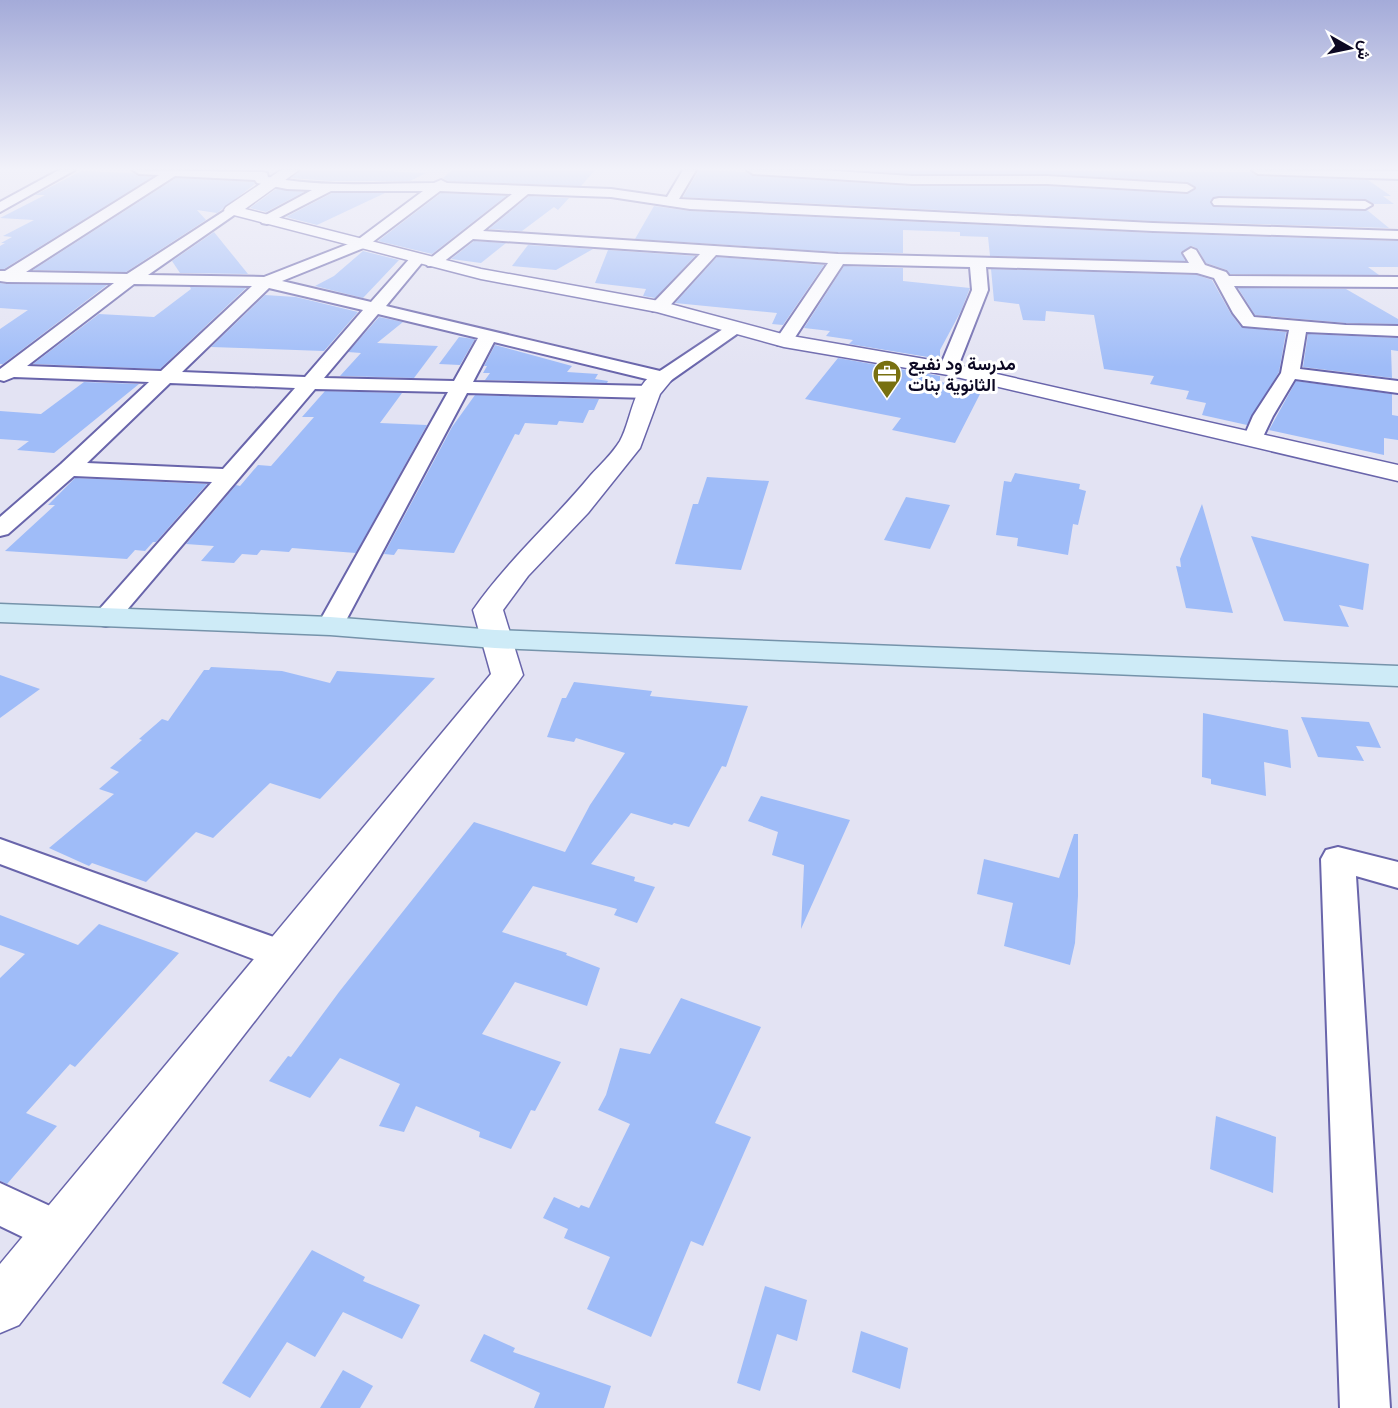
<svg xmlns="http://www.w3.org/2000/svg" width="1398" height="1408" viewBox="0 0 1398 1408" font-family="Karla,Vazirmatn,sans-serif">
<rect width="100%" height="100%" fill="#e3e3f3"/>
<!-- building -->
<g fill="#9fbcf8">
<polygon points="301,170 359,170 426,173 410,181 330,181 291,178"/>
<polygon points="452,170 595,170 581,186 448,181 443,178"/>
<polygon points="699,170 746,172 753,176 912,186 1047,186 1187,194 1196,189 1187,182 1047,174 912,174 860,170 1251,172 1258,176 1368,180 1391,196 1383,196 1394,204 1374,204 1365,199 1219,196 1210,201 1214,207 1367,210 1389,228 1153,221 683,197"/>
<polygon points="81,171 133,173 139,176 152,177 4,269 0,269 0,246 5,243 1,243 12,237 3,236 34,220 0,218 45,195 35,195"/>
<polygon points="176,178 254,182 255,184 217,213 197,210 206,220 126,272 33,270"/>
<polygon points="276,189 304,192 266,212 250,208"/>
<polygon points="332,193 385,193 317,225 286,217"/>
<polygon points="441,193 506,196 432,254 378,241"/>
<polygon points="529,196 569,198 558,210 554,207 522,231 489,229"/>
<polygon points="654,206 690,211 1153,233 1398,241 1398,267 1368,267 1379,275 1230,274 1227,270 1206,263 1198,249 1192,246 1181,252 1185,261 990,256 988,237 960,236 960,232 903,230 903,253 838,252 635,239"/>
<polygon points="214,232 248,274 180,273 172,261"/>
<polygon points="474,241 506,243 481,263 451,259"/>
<polygon points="528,245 593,249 556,270 512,266"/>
<polygon points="608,250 695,256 655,298 643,296 646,289 595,283"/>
<polygon points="363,251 399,260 363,298 315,286 334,276"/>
<polygon points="717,257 824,265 783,325 772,324 777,313 675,303"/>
<polygon points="844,266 903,268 903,281 970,288 961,311 940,350 940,359 849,344 853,340 826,336 830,331 804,328"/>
<polygon points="991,269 1197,275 1212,280 1231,314 1241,327 1286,332 1279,372 1247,425 1202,415 1206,403 1186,399 1189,391 1150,384 1154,376 1104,369 1094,315 1046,311 1045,321 1023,320 1019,304 994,301"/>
<polygon points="0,283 7,284 107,285 3,364 0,364 0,329 28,310 0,308"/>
<polygon points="190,287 246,288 160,369 33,364 99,314 154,317 191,289"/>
<polygon points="1238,288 1348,289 1346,289 1398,319 1398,324 1346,323 1255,315"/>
<polygon points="265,295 296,297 358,312 324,351 211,347"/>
<polygon points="379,317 403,322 377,343 438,346 414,378 340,376 361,353 348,352"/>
<polygon points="1308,334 1398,338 1398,351 1391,350 1392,378 1303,367"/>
<polygon points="459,337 475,339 460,365 439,364"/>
<polygon points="495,345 572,366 567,372 598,374 595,379 608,381 607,383 485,380 490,373 483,373 487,366 484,366"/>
<polygon points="838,358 940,376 940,382 981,389 978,394 980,394 955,443 892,430 901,418 805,399"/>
<polygon points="1296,381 1392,394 1392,415 1398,416 1398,440 1384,438 1384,455 1269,430"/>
<polygon points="84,382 139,384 54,453 17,450 29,441 0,439 0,411 41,414"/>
<polygon points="325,391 402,393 380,423 427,425 356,553 292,548 289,552 261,550 257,555 242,554 234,563 201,561 214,546 186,544 236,485 240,486 258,465 271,466 314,417 302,417"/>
<polygon points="475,395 599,399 594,410 589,410 583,423 559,421 557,425 525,423 519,435 515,434 454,553 398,549 394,555 384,554 452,427"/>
<polygon points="1015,473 1080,484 1079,489 1086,491 1078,525 1073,524 1068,555 1017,546 1018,538 996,535 1004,481 1011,482"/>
<polygon points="707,477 769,481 741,570 675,564 693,504 698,504"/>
<polygon points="75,478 207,484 156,542 153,542 145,551 135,550 127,559 5,551 55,505 48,505"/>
<polygon points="906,497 950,505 930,549 884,540"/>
<polygon points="1202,504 1233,613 1186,608 1176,566 1181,567 1180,559"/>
<polygon points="1251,536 1369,564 1363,610 1339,605 1349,627 1284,621"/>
<polygon points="211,667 282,671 330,683 337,671 435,678 320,799 270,783 213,838 196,832 146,882 92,863 89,866 49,848 114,794 99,789 119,772 110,768 142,740 139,739 162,719 168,721 204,670 209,670"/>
<polygon points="0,675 40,689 0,718"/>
<polygon points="574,682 652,691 650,696 748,706 726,767 722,766 689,827 674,823 672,825 631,813 591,864 635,877 634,881 655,887 637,923 614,915 617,909 533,886 502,932 567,953 566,955 600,968 587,1006 515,982 482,1034 561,1062 535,1111 531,1110 511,1149 479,1137 480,1132 416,1106 404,1132 379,1126 400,1084 340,1058 310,1098 269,1081 288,1056 291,1057 339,992 474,822 565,852 590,805 625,753 576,738 574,742 547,737 562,698 566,698"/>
<polygon points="1203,713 1288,730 1291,768 1264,762 1266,796 1211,784 1211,779 1202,777"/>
<polygon points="1301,717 1369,722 1381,748 1356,746 1364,761 1318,757"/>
<polygon points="761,796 850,820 801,929 804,865 772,855 778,832 748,821"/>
<polygon points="1074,834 1078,834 1078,896 1075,943 1070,965 1004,946 1013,903 977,894 984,859 1059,878"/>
<polygon points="0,915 78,945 99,924 179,953 75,1067 70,1064 26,1113 57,1126 7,1184 0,1181 0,978 25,954 0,945"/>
<polygon points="681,998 761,1027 715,1123 751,1137 703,1246 691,1241 651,1337 587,1309 610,1257 564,1238 568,1229 543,1218 554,1197 579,1208 581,1205 589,1208 630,1124 598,1110 606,1095 620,1048 650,1054"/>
<polygon points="1216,1116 1276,1137 1273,1193 1210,1169"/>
<polygon points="312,1250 365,1277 363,1281 420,1305 402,1339 343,1312 315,1357 287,1342 250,1398 222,1383"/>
<polygon points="765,1286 807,1300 797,1341 777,1334 760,1391 737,1383"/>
<polygon points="861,1331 908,1348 900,1389 852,1372"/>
<polygon points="484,1334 515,1348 513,1352 611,1386 604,1408 534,1408 540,1393 470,1361"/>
<polygon points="343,1370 373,1386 360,1408 320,1408"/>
</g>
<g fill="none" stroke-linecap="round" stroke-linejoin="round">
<!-- minor casing -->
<g stroke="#6965ab" stroke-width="4">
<g id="minor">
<polygon points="59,170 75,170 0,212 0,202"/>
<path d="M133,170L262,172L267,173L268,177C322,188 379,183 434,183L441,180L447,183L611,189L667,197L683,170H696L679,199L1153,223L1398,231V239L1153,231L690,209L611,197L528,194L483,231L838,254L1189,263L1183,253L1191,248L1196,250L1205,265L1226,272L1229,276L1398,277V287L1234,286L1254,317L1346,325L1398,326V336L1306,332L1300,369L1398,381V393L1295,379L1273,416L1260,443L1253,445L1246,443L1243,439L1253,416L1281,373L1289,330L1243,326L1233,313L1214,278L1197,273L986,267L988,290L957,369L955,373H941L939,369L972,290L970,267L843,264L790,345H778L775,341L828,263L716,255L665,311H653L651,307L653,303L700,254L473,239L438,266H428L425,263L428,260L512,194L440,191L366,247L282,281L371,302L412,256L417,254L425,259L386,306L660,371L729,325H741L744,329L670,381L663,383L494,342L473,382L649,386L656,388L659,392L656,396L649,398L467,393L343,626L339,632L330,634L321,632L317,626L448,392L315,389L115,624L106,626L97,624L93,618L97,612L212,482L74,476L8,534L0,536V517L61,464L149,382L14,377L4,381L0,380V369L114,283L7,282L0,281V271H5L159,175L139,174ZM175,176L255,180L257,183L287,189L312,190L262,217L260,220L262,223L267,224L331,191H423L356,241L264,277L148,275L237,213L239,210L237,207L232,206L127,274L26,272ZM134,284L252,286L161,371L27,366ZM269,288L363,310L305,377L182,372ZM378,314L478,338L454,381L324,378ZM170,383L295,388L223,469L87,463Z"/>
<polygon points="747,170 820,170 912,176 1047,176 1187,184 1194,188 1187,192 1047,184 912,184 753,174"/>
<polygon points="1252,170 1398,171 1398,179 1258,174"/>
<polygon points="1219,198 1365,201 1372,205 1365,209 1214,205 1212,202 1214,199"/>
<polygon points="0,839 296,945 301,955 296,965 283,970 0,864"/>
<polygon points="1338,847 1398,862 1398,888 1356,876 1390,1408 1340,1408 1321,859 1326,850"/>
<polygon points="0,1183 76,1218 82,1233 76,1248 60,1255 0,1226"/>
</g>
</g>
<!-- tertiary casing -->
<g stroke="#6965ab" stroke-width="3">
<g id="tertiary">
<polygon points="281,170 299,170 245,209 481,269 659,301 786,335 948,363 1398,465 1398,481 948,375 784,347 657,312 481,279 226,213 224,210 226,207"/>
<path d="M663,370L671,372L674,377L660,394L640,448L588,513L528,576L503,610L523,675L518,682L19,1325L0,1333V1264L491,674L473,610C507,561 552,522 590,476C600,465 612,454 620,441C633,418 632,378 663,370Z"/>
</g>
</g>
<!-- primary casing -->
<g stroke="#7593aa" stroke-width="3">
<polygon id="primary" points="0,604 330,617 495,630 1398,666 1398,686 495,648 330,635 0,622"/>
</g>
<!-- minor -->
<use href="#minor" fill="#fff" fill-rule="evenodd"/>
<!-- tertiary -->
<use href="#tertiary" fill="#fff" fill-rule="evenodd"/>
<!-- primary -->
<use href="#primary" fill="#ceebf7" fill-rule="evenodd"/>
</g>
<!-- sky -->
<linearGradient id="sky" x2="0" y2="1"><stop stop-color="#a4abd9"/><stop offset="0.46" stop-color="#f2f2fa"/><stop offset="1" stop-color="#f2f2fa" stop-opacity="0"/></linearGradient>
<rect width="1398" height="367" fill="url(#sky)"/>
<!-- icons -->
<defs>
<g id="office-pin" transform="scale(1.5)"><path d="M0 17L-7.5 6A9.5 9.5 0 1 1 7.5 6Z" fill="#787010" stroke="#fff"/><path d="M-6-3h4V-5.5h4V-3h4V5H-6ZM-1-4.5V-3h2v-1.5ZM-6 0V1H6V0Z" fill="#fff"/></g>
</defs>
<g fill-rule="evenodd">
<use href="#office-pin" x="887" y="374"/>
</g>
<g text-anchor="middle" stroke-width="6" stroke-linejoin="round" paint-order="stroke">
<!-- far-poi labels -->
<g font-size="18" font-weight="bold" fill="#0c0823" stroke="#fff" text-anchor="start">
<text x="908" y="370">مدرسة ود نفيع<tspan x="908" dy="21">الثانوية بنات</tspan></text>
</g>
</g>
<!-- north arrow -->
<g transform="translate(1350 48) rotate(99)" stroke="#ffffff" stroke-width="4.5" paint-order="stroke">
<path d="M0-4.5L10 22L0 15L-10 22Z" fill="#0c0823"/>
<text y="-9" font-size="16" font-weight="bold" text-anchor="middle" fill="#0c0823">ش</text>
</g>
</svg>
